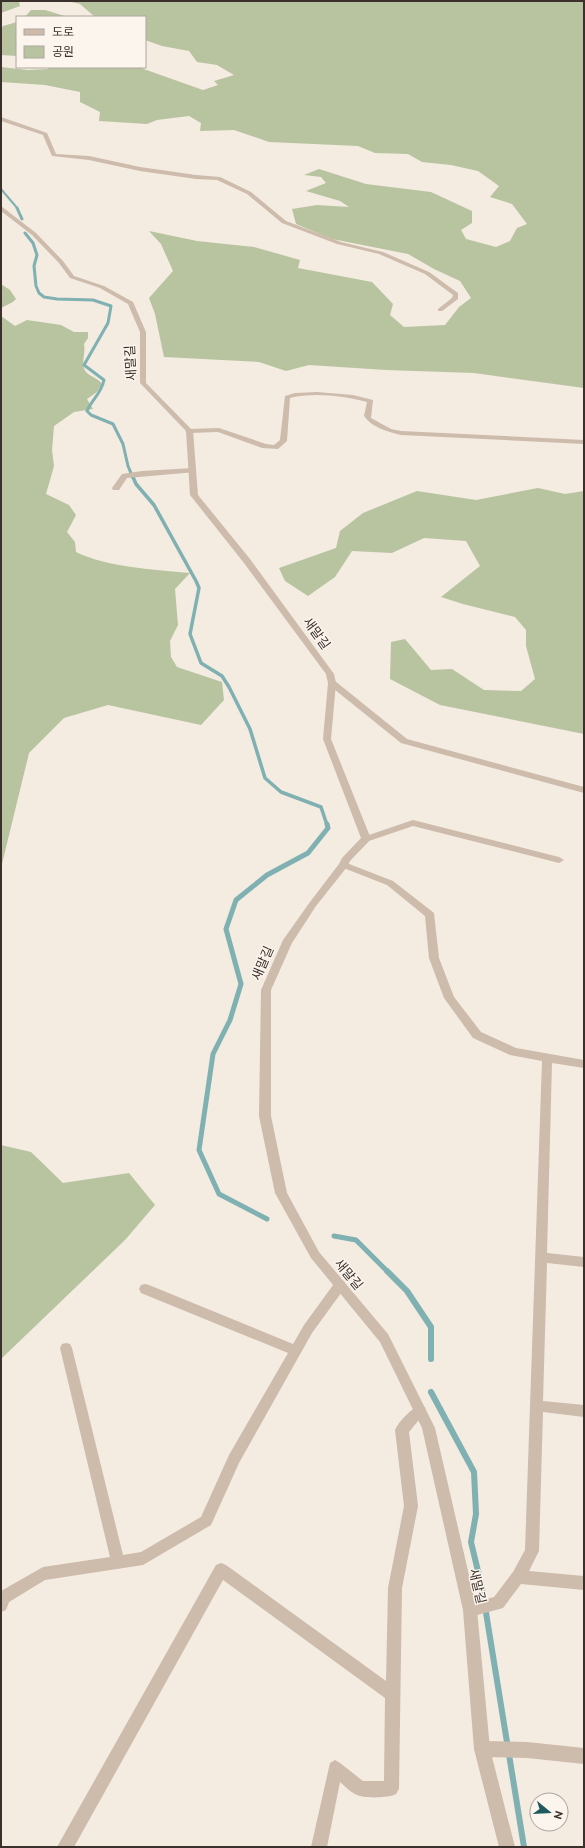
<svg xmlns="http://www.w3.org/2000/svg" width="585" height="1848" viewBox="0 0 585 1848" font-family="Ubuntu,'Noto Sans KR',sans-serif">
<rect width="100%" height="100%" fill="#f4ebe1"/>
<!-- green -->
<g fill="#b8c4a0">
<polygon points="1,1 19,1 20,6 1,13"/>
<polygon points="67,1 584,1 584,388 474,373 386,370 309,365 286,371 259,362 164,357 155,314 149,298 173,271 161,244 149,231 197,241 254,247 300,260 298,268 372,282 393,304 390,315 404,327 445,325 459,307 471,298 460,281 434,269 408,254 332,239 296,224 292,209 317,205 349,207 340,201 306,191 326,183 321,177 304,175 319,169 366,184 431,192 472,211 472,223 461,230 466,239 496,247 510,241 517,228 527,224 512,204 490,197 499,186 478,171 451,165 422,162 408,154 375,153 358,146 269,142 234,130 200,131 201,123 189,116 157,120 147,124 99,121 100,112 80,102 80,92 45,85 1,82 1,67 28,70 48,69 48,67 138,67 203,90 218,85 214,81 234,75 217,65 197,62 189,51 162,46 145,40 145,17 95,17 80,4"/>
<polygon points="31,10 45,10 68,17 25,17"/>
<polygon points="17,22 17,56 1,55 1,29 3,26"/>
<polygon points="1,284 10,290 16,299 13,302 1,308"/>
<path d="M1,316L15,326L27,320L61,325L74,332H88V338L84,344C86,353 80,365 86,372C91,377 98,378 102,384L97,392L87,399L93,409L74,412L54,426L52,450L54,466L46,494L69,505L76,515L67,532L75,542L76,552C106,567 156,570 190,573L175,589L178,625L170,641L171,657L177,667L222,682L224,700L201,725L108,705L64,718L29,753L1,868Z"/>
<polygon points="538,488 565,494 584,491 584,734 440,705 390,679 391,642 405,639 431,670 452,669 484,690 521,691 535,679 526,646 526,630 515,617 463,604 441,597 480,566 466,541 424,538 392,553 352,551 335,577 308,596 285,581 279,568 336,548 340,531 363,513 417,491 476,500"/>
<polygon points="1,1145 31,1152 63,1183 129,1173 155,1205 125,1240 1,1359"/>
</g>
<g fill="none" stroke-linecap="round" stroke-linejoin="round">
<!-- stream-far4 -->
<polyline stroke="#7fb0b2" stroke-width="2" points="1,189 18,209"/>
<!-- stream-far3 -->
<g stroke="#7fb0b2" stroke-width="3">
<polyline points="17,208 22,219"/>
<path d="M25,233L33,243L37,255L34,266L36,286L39,293L44,297L57,299L93,300L111,306L108,323L84,365L104,380C101,394 93,398 87,411L91,415L113,424L123,444L128,466L133,478"/>
</g>
<!-- stream-far2 -->
<polyline stroke="#7fb0b2" stroke-width="3.5" points="133,477 136,484 154,505 196,581 199,588 190,634 201,663 222,676 229,687 250,729 265,778 281,792 321,807 327,825"/>
<!-- stream-far1 -->
<g stroke="#7fb0b2" stroke-width="5">
<polyline points="267,1219 219,1194 199,1150 213,1054 230,1020 241,984 226,929 236,900 267,875 308,853 328,828 327,824"/>
<polyline points="334,1236 356,1240 388,1272"/>
</g>
<!-- stream -->
<g stroke="#7fb0b2" stroke-width="6">
<polyline points="387,1271 407,1291 431,1327 431,1359"/>
<polyline points="431,1392 474,1472 476,1514 471,1542 482,1588 524,1847"/>
</g>
<!-- minor -->
<g fill="#cdbbac" fill-rule="evenodd">
<polygon points="1,117 47,133 56,154 89,156 140,167 196,175 220,177 251,192 286,221 341,242 383,252 429,272 458,293 458,299 442,311 438,311 438,309 452,298 453,295 425,274 379,254 337,244 282,223 247,194 217,180 196,179 140,171 89,160 52,156 43,135 1,121"/>
<path d="M317,392L353,395L373,400L371,418L391,429L401,431L584,440V444L401,435C388,432 371,427 364,416L367,402C344,396 314,392 290,398L287,441L278,449L262,448L218,432L189,433L185,431L189,429L219,428L266,444L274,445L280,440L285,396L295,393Z"/>
<polygon points="193,468 196,468 196,472 127,478 119,490 113,490 112,488 122,474 142,471"/>
<polygon points="332,680 335,681 407,739 584,787 584,793 401,743 329,685 329,681"/>
<polygon points="413,820 559,857 564,860 559,863 413,826 366,842 361,839 363,837"/>
<polygon points="344,862 393,881 434,913 439,958 454,997 481,1032 516,1048 584,1060 584,1068 552,1063 547,1253 584,1257 584,1267 547,1263 543,1401 584,1405 584,1417 543,1412 539,1551 529,1571 584,1576 584,1590 521,1584 503,1608 470,1617 465,1615 463,1610 465,1605 494,1597 513,1572 525,1550 542,1061 510,1055 473,1038 444,998 429,958 425,916 387,885 341,867 339,865 341,863"/>
<polygon points="340,1280 344,1281 346,1285 344,1289 312,1333 239,1463 211,1525 143,1565 45,1580 9,1602 6,1610 1,1612 1,1591 43,1567 110,1557 60,1348 62,1344 66,1343 70,1344 72,1348 123,1555 141,1552 201,1517 229,1455 288,1353 141,1293 139,1289 141,1285 145,1284 149,1285 293,1344 304,1325 336,1281"/>
<path d="M420,1405L425,1407L426,1411L409,1432L418,1506L402,1588L399,1789L396,1794C389,1798 362,1799 355,1794C349,1791 345,1786 340,1782L327,1847H311L330,1763L335,1760L340,1763L363,1781H384L385,1698L223,1580L74,1847H57L216,1565L221,1563L226,1565L386,1681L388,1588L404,1506L395,1430C399,1421 411,1409 420,1405Z"/>
<polygon points="482,1741 527,1742 584,1748 584,1764 527,1758 482,1757 477,1754 474,1749 477,1744"/>
</g>
<!-- tertiary -->
<polygon fill="#cdbbac" fill-rule="evenodd" points="1,206 36,233 63,261 74,276 104,286 133,302 146,332 146,383 193,431 198,495 250,559 334,674 336,683 331,739 371,839 350,861 347,867 316,906 292,943 271,990 271,1116 287,1193 319,1252 388,1334 435,1428 477,1610 490,1749 515,1847 499,1847 474,1749 463,1610 422,1428 380,1342 311,1258 275,1193 259,1116 261,990 283,940 310,902 339,864 342,858 361,838 323,739 328,683 326,674 244,563 190,495 186,431 140,383 140,332 128,304 100,288 70,278 59,263 32,235 1,211"/>
</g>
<g text-anchor="middle" stroke-width="3" stroke-linejoin="round" paint-order="stroke">
<!-- street labels -->
<g font-size="13" fill="#3b302b" stroke="#fbf5ee">
<text transform="translate(130 363) rotate(-93)" y="5">새말길</text>
<text transform="translate(317 633) rotate(54)" y="5">새말길</text>
<text transform="translate(262 963) rotate(-67)" y="5">새말길</text>
<text transform="translate(349 1274) rotate(50)" y="5">새말길</text>
<text transform="translate(478 1586) rotate(77)" y="5">새말길</text>
</g>
</g>
<!-- border -->
<rect width="585" height="1848" fill="none" stroke="#3b302b" stroke-width="4"/>
<!-- legend -->
<rect x="16" y="16" width="130" height="52" fill="#fbf5ee" stroke="#aea6a0"/>
<rect x="24" y="29" width="20" height="6" fill="#cdbbac" stroke="#aea6a0"/>
<text x="52" y="36" font-size="12" fill="#3b302b">도로</text>
<rect x="24" y="46" width="20" height="12" fill="#b8c4a0" stroke="#aea6a0"/>
<text x="52" y="56" font-size="12" fill="#3b302b">공원</text>
<!-- north arrow -->
<g transform="translate(549 1812) rotate(108)"><circle r="19" fill="#fbf5ee" stroke="#aea6a0"/>
<path d="M0-3L7 15L0 10L-7 15Z" fill="#1f5a5e"/>
<text y="-6" font-size="11" font-weight="bold" text-anchor="middle" fill="#3b302b">N</text>
</g>
</svg>
